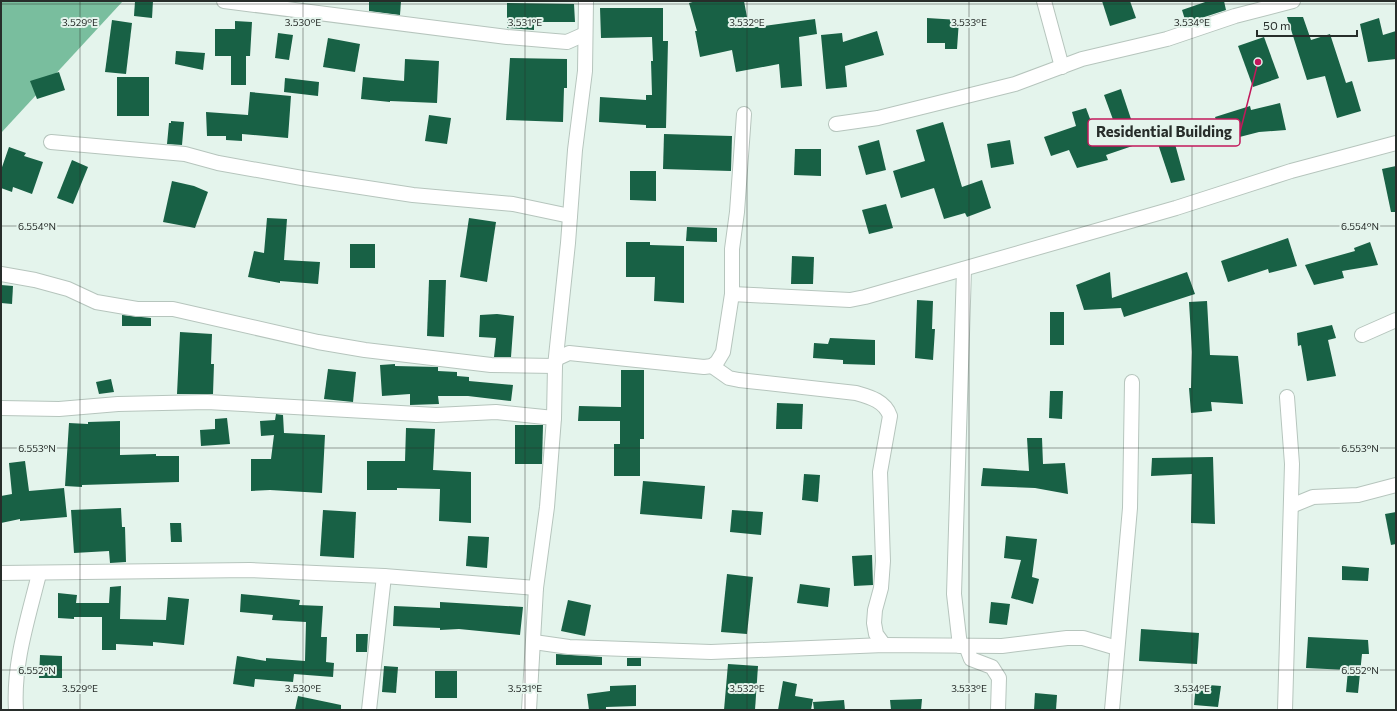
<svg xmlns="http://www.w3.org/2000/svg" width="1397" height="711" viewBox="0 0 1397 711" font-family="Commissioner,sans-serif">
<rect width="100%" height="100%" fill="#e4f4ec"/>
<!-- forest -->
<polygon fill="#79be9e" points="1,1 123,1 1,133"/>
<!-- building -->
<g fill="#186145">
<polygon points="135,1 153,1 152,18 134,16"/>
<polygon points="369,1 401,1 400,15 369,11"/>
<polygon points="696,1 744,1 749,28 815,19 817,34 799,37 802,86 781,88 779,64 736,72 732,50 700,57 695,31 697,31 689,3"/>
<polygon points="1102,1 1130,1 1136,18 1110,26"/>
<polygon points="1208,1 1224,1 1226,10 1186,23 1182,10"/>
<polygon points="507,3 574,4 575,22 534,22 534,30 507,28"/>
<polygon points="600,8 663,8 663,41 668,41 666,128 646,128 646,125 599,122 600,97 646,100 646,95 652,95 651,61 653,61 652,37 601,38"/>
<polygon points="1287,17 1303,17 1311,40 1330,34 1346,83 1352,81 1361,111 1337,118 1325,76 1307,80"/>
<polygon points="927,18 959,20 957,49 945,49 945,43 927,43"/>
<polygon points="1379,18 1383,35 1396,31 1396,59 1368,62 1360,24"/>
<polygon points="112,20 132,23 126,74 105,72"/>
<polygon points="235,21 252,22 250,56 246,56 246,85 231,85 231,56 215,56 215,29 235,29"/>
<polygon points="877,31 884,55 845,66 847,87 826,89 821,35 842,33 843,42"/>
<polygon points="278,33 293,35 289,60 275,58"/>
<polygon points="1264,37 1279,78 1253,87 1238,46"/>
<polygon points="328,38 360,44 355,72 323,67"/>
<polygon points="176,51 205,53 203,70 175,64"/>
<polygon points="510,58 567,59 567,88 564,88 563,122 506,120"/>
<polygon points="405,59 439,61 437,103 390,101 390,102 361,99 363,77 404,81"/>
<polygon points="59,72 65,90 37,99 30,81"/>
<rect x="117" y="77" width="32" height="39"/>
<polygon points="285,78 319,82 318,96 284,92"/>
<polygon points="1121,89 1135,131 1145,128 1146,131 1170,126 1185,180 1171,183 1156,138 1106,155 1108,160 1077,168 1069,150 1051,156 1044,137 1076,126 1072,112 1086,108 1099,143 1119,136 1104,95"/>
<polygon points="250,92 291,96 288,138 242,134 242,141 226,140 226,136 207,136 206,112 248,115"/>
<polygon points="1280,103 1286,130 1259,132 1224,141 1215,117 1250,106 1251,110"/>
<polygon points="429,115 451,118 447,144 425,141"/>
<polygon points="171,121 184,122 182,145 167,144 169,123 171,123"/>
<polygon points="943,122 962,187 982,180 991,208 967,217 965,213 944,219 934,188 901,198 893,171 925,161 916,130"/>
<polygon points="664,134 732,136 731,171 663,169"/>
<polygon points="879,140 886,170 866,175 858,146"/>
<polygon points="1010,140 1014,164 991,168 987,144"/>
<polygon points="9,147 26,153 24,156 43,162 32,194 13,187 12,192 1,188 1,170"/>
<polygon points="795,149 821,149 821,176 794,175"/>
<polygon points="72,160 88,167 73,204 57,198"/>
<polygon points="1396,166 1396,212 1391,212 1382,169"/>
<polygon points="630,171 656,171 656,201 630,200"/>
<polygon points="172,181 194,186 208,192 195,228 163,222"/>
<polygon points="886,204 893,228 869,234 862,210"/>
<polygon points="267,218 287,219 284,260 320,262 318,284 280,281 280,283 248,277 254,251 264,253"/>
<polygon points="469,218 496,222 487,282 460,277"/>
<polygon points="687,227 717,228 717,242 686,241"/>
<polygon points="1288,238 1297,266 1269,273 1268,269 1228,282 1221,261"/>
<polygon points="626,242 650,242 650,245 684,246 684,303 654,301 655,277 626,277"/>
<polygon points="1370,242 1378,265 1342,271 1344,278 1314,285 1305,265 1355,251 1354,248"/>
<rect x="350" y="244" width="25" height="24"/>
<polygon points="792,256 814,257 813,284 791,284"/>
<polygon points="1110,272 1112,298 1187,272 1195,294 1124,317 1121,308 1084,310 1076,285"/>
<polygon points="429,280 446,280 444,337 427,336"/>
<polygon points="1,285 13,286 12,304 1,303"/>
<polygon points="917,300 933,301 932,329 935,329 933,360 915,358"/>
<polygon points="1207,301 1210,355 1238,356 1243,404 1211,402 1212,411 1191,413 1189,388 1191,388 1192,352 1189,302"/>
<rect x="1050" y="312" width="14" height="33"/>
<polygon points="497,314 514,316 511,357 494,357 496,338 479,337 480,315"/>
<polygon points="122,315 151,318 151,326 122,326"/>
<polygon points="1332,325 1336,338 1328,340 1336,376 1307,381 1301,345 1298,346 1297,333"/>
<polygon points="180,332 212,334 211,364 214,364 213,394 177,394"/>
<polygon points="830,338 875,340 875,365 843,364 843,360 813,358 814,343 828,344"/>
<polygon points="395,364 395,366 438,367 438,371 457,372 457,376 469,377 469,381 513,385 511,401 468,396 438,396 439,404 410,405 410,394 382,396 380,365"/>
<polygon points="328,369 356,372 353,402 324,399"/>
<polygon points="621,370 644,370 644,439 640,439 640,476 614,476 614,444 620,444 620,421 578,421 579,406 621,407"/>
<polygon points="111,379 114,392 99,394 96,382"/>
<polygon points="1050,391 1063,391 1062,419 1049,418"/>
<polygon points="777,403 803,404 802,429 776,429"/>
<polygon points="276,414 283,415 284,433 325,435 322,493 270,490 251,491 251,459 271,459 274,435 261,436 260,421 275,420"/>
<polygon points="227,418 230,444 201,446 200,430 215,429 215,419"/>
<polygon points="120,421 120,455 156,454 156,456 179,456 179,482 82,485 82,487 65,486 69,423 88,424 88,422"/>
<polygon points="515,425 543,425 542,464 515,464"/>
<polygon points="406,428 435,429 433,470 471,472 471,523 439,521 440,489 397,488 397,490 367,490 367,461 405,461"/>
<polygon points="1027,438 1042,438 1043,464 1065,463 1068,494 1035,488 981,486 983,468 1029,471"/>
<polygon points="1213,457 1215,524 1191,523 1192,474 1151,476 1152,458"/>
<polygon points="25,461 29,491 64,488 67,517 20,521 20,519 1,523 1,496 12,494 9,463"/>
<polygon points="804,474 820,475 818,502 802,500"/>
<polygon points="643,481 705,486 702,519 640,514"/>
<polygon points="121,508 122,527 125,527 126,562 110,563 109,551 74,553 71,510"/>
<polygon points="323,510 356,512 354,558 320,556"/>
<polygon points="732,510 763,512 761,535 730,532"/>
<polygon points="1396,512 1396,544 1391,545 1385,514"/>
<polygon points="170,523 181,523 182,542 171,542"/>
<polygon points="468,536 489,537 487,568 466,566"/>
<polygon points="1006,536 1037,539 1032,577 1039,579 1033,604 1011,598 1021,560 1004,558"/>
<polygon points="872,555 873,585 854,586 852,556"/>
<polygon points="1342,566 1369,568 1368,581 1342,580"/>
<polygon points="727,574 753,577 747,634 721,632"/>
<polygon points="800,584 830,588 828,607 797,603"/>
<polygon points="121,586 120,619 166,620 168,597 189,599 184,645 153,642 153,646 116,644 116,650 102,650 102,617 74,617 74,619 58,618 58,593 77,595 76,603 109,603 110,587"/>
<polygon points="241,594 300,600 299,605 323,606 321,637 327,637 326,662 334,663 333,677 294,674 293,682 255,679 254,687 233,684 237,656 266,661 266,658 305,661 306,622 272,620 273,615 240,612"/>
<polygon points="568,600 591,605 585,636 561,631"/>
<polygon points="440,602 523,607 520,635 459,629 440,630 440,628 393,626 394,606 440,608"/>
<polygon points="991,602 1010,604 1007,625 989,623"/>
<polygon points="1141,629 1199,633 1197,664 1139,661"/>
<polygon points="356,634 368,634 367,652 356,652"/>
<polygon points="1308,637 1368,640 1369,654 1362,654 1358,693 1346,692 1348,670 1306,668"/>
<polygon points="556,654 602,657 602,665 556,665"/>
<polygon points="40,655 62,656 62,678 39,678"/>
<rect x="627" y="658" width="14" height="8"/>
<polygon points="728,664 758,666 755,710 724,710"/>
<polygon points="384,666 398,667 396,693 382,692"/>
<rect x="435" y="671" width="22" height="27"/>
<polygon points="783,681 797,684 795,696 813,699 811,710 778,710"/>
<polygon points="1196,684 1221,686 1218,707 1194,705"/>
<polygon points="636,685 636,706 606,707 606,710 589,710 587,694 610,691 610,686"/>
<polygon points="1035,693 1057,695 1056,710 1034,710"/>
<polygon points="298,696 341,705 341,710 295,710"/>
<polygon points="922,699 921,710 891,710 890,700"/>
<polygon points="844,700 845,710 814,710 813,702"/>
</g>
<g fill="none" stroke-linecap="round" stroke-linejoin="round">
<!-- street casing -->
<g stroke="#b6c5bd" stroke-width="16">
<g id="street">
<polyline points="224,1 507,37 567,42 585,34"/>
<polyline points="1044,1 1062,67"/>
<polyline points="836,124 878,118 1015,84 1082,59 1167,39 1235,16 1293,1"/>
<polyline points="51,142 185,154 218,163 302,178 413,195 513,204 570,216"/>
<polyline points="1,274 35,280 68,289 96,302 137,309 173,309 318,342 365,350 491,365 555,366"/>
<polyline points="732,294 850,300 865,297 1176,208 1291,171 1396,143"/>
<polyline points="1362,335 1396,320"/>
<polyline points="556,359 569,353 704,367 712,366 717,362 723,352 732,294 732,249 737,212 744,114"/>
<path d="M712,366L729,378L739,380L856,393C870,397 885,401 890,416L880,472L883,561L881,588L875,610L874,623L876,634L884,645"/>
<polyline points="1,408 59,409 118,404 207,402 436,415 496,412 554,418"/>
<polyline points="1291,506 1313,497 1358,495 1396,485"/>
<polyline points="1,573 250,570 384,576 536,588"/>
<polyline points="534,642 569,647 711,652 884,645 1002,646 1067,638 1083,638 1117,648"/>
<polyline points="960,646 954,594 964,269"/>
<polyline points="966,646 971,659 992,667 999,678 998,710"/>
<path d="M16,710C13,663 28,619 39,574"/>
<polyline points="369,710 384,576"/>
<polyline points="529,710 536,588 547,507 554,418 555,366 568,243 575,150 585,71 586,1"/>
<polyline points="1112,710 1130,508 1132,382"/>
<polyline points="1285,710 1292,464 1287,397"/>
</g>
</g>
<!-- street -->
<use href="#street" stroke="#fff" stroke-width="14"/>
</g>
<!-- ticks -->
<path fill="none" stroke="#272d2a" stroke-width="1" stroke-opacity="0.45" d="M80,1V710M303,1V710M525,1V710M747,1V710M969,1V710M1192,1V710M1,4H1396M1,226H1396M1,448H1396M1,670H1396"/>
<g font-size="10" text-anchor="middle" fill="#272d2a" stroke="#e4f4ec" stroke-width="4" stroke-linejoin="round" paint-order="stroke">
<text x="80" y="26">3.529°E</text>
<text x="303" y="26">3.530°E</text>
<text x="525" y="26">3.531°E</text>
<text x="747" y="26">3.532°E</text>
<text x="969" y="26">3.533°E</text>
<text x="1192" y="26">3.534°E</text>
<text x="37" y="230">6.554°N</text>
<text x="1360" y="230">6.554°N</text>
<text x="37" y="452">6.553°N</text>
<text x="1360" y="452">6.553°N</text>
<text x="37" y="674">6.552°N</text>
<text x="1360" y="674">6.552°N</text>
<text x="80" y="692">3.529°E</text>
<text x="303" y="692">3.530°E</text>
<text x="525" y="692">3.531°E</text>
<text x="747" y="692">3.532°E</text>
<text x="969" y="692">3.533°E</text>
<text x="1192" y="692">3.534°E</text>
</g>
<!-- callouts -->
<path fill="none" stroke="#c2185b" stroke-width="1.5" d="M1258 62L1240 132"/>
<circle fill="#c2185b" stroke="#e4f4ec" stroke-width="1.5" cx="1258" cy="62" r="4"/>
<rect fill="#e4f4ec" stroke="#c2185b" stroke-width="1.5" x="1088" y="119" width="152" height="27" rx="4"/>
<g font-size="15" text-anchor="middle" font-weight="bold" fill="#272d2a">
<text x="1164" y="137">Residential Building</text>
</g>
<!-- border -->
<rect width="1397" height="711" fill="none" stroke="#272d2a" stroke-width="4"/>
<!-- scale -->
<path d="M1257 30v6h100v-6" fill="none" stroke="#272d2a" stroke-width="2"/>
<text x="1263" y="30" font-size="12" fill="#272d2a" stroke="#e4f4ec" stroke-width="3" paint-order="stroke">50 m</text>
</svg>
